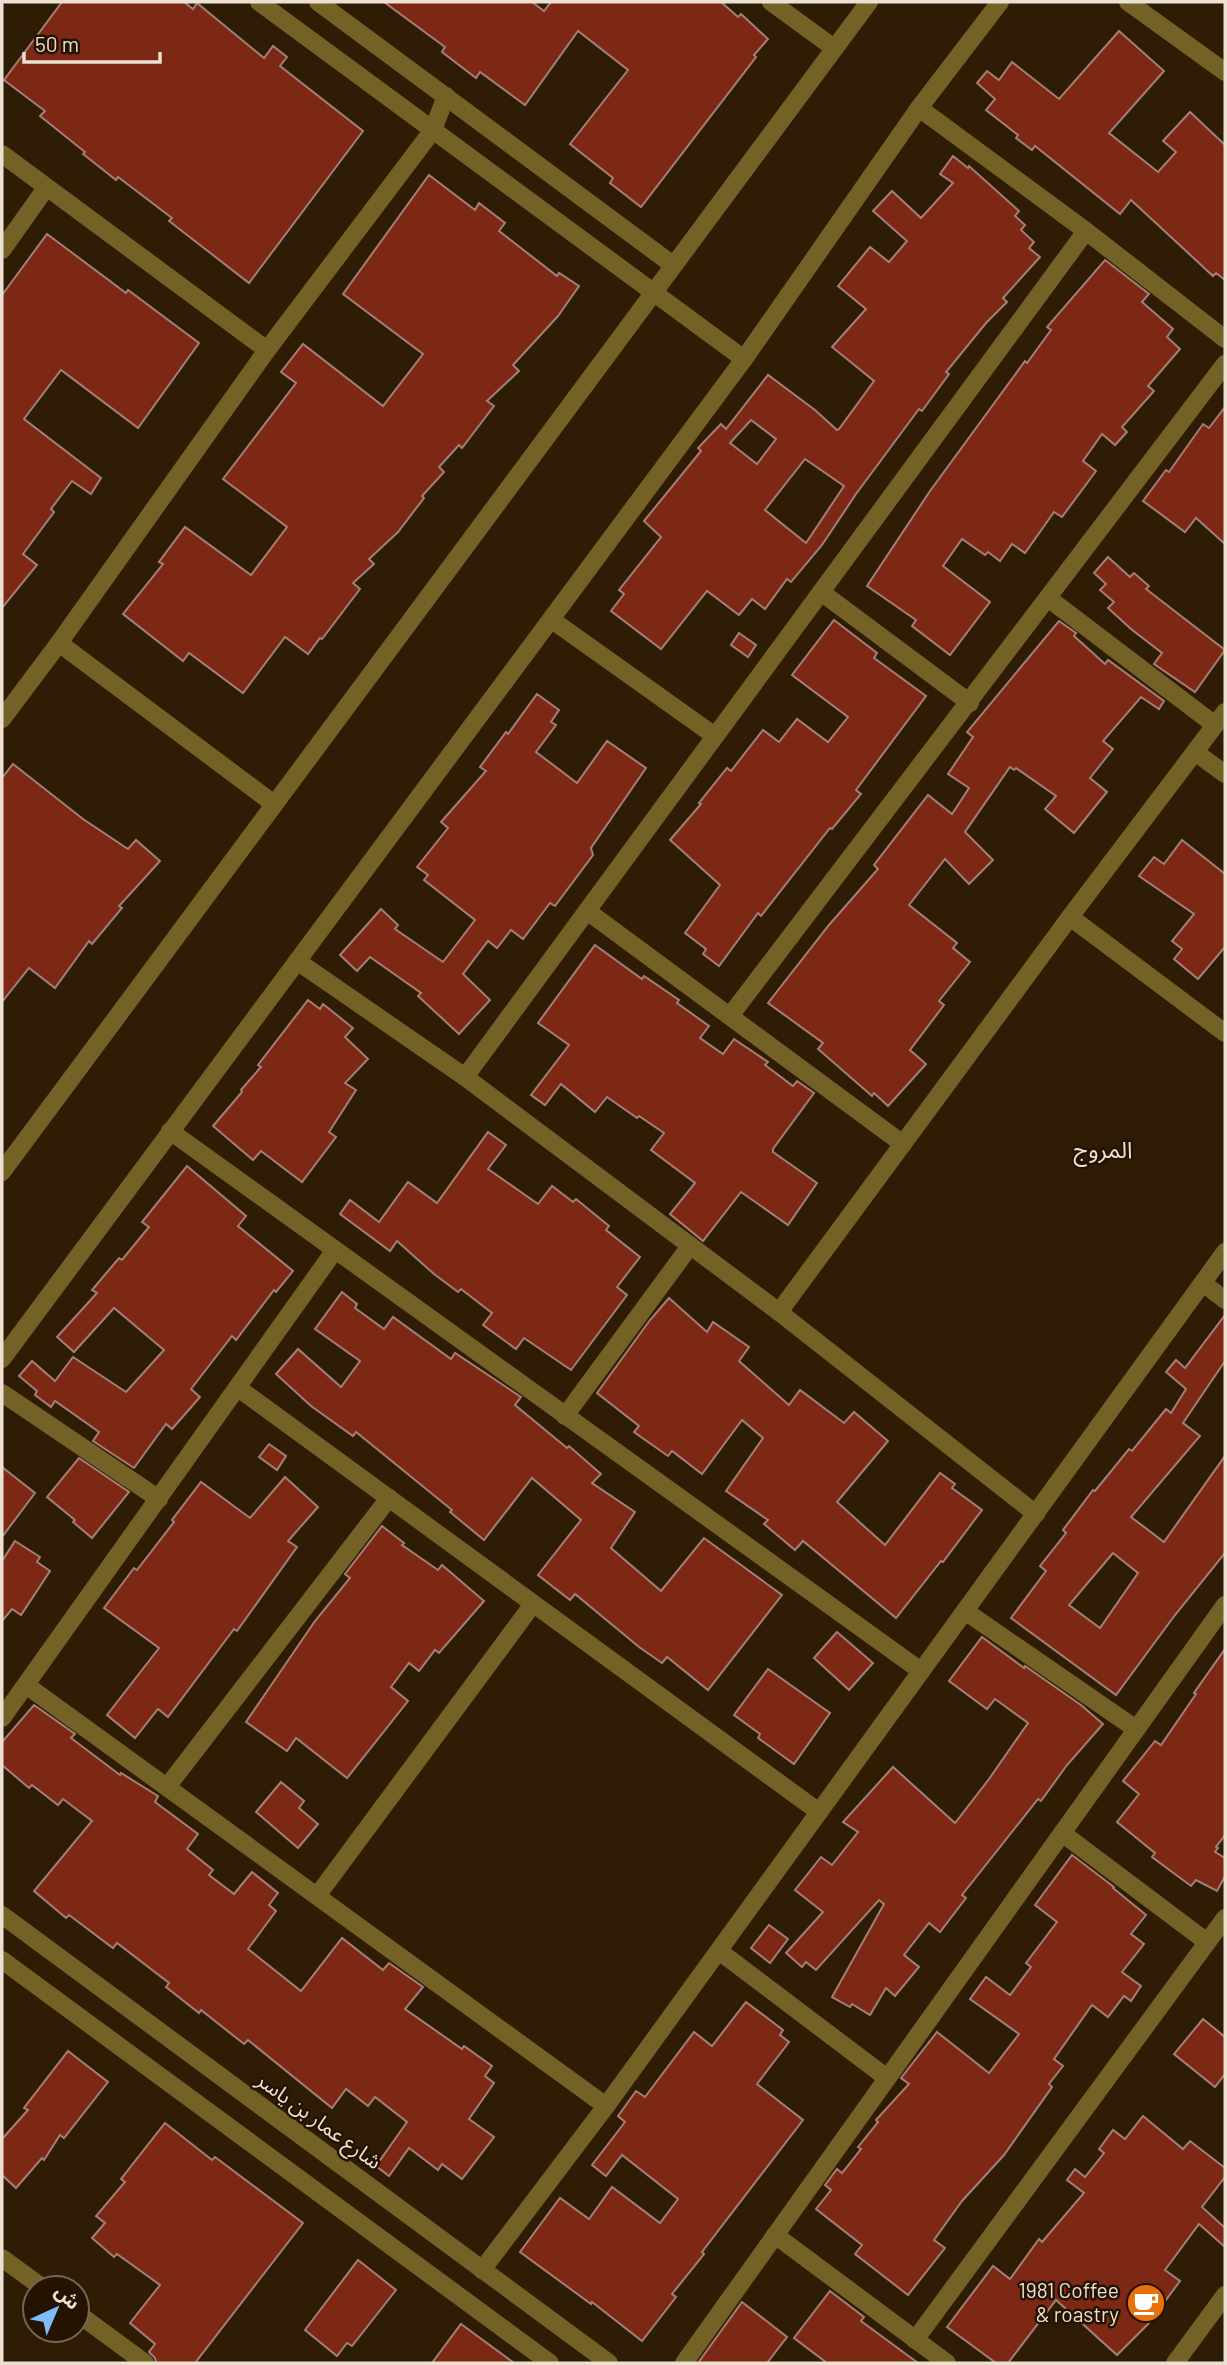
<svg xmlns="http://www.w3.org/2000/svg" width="1227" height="2365" viewBox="0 0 1227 2365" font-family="Barlow,'Noto Sans Arabic',sans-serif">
<rect width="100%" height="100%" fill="#2e1c04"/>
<!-- building -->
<g fill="#7d2814" stroke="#a37f77" stroke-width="2" fill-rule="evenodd">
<polygon points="62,2 184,2 193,9 197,3 264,58 273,46 287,57 280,66 363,131 249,283 169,221 172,218 118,177 116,180 83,154 85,152 40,116 45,111 4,80"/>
<polygon points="384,2 532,2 544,11 551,2 721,2 738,17 741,14 768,39 754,55 756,57 641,207 610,183 613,178 570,144 628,70 578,31 525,105 480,72 476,78 442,52 445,47"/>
<polygon points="1119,31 1164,71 1109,133 1158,172 1176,152 1163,141 1190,112 1225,145 1225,280 1216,273 1213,276 1131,200 1120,214 1035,146 1032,150 1016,138 1018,135 986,110 995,99 977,83 987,71 999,80 1012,62 1059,99"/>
<path d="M953,156L968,168L969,166L1019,211L1015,216L1025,225L1021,230L1034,242L1029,248L1040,257L1003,298L1007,302L986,323L946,372L949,374L922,411L919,409L856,494L822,545L791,582L787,579L765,609L752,599L739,615L707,591L661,649L611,611L624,594L619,590L661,537L644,521L701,451L698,448L721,424L726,429L768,375L815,410L837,430L839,429L874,381L832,347L866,309L838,286L870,247L889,262L907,241L873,211L892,191L921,218L953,183L940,174ZM751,420L776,439L757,464L730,443ZM805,459L844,486L806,543L765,510Z"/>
<polygon points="429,175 475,210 479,203 505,223 499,231 557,276 559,273 579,286 558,316 513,365 519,371 487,401 494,406 462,448 459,445 439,467 444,472 422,496 424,498 398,532 369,559 374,564 353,583 360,589 322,639 320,638 308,654 285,637 243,693 189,653 183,661 123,614 163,564 159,562 185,527 251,575 287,527 223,479 296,383 281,372 303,344 383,406 423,354 343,294"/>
<polygon points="47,234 126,293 128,290 199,343 138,428 61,370 24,419 101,478 91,494 72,481 51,509 54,512 23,554 37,565 2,608 2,295"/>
<polygon points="1105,260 1149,294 1142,302 1173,329 1167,337 1180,349 1148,386 1154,391 1122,427 1127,432 1115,445 1102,434 1083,461 1096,471 1062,517 1054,512 1025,553 1012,544 1000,561 988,552 985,555 962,539 943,566 990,602 950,655 912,626 916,620 867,586 930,491 1025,361 1027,363 1051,330 1047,327"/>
<polygon points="1225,407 1225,544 1196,518 1185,532 1143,501 1166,470 1169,472 1203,424 1209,428"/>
<polygon points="1108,557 1130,577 1134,573 1149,586 1146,589 1225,650 1195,692 1154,664 1162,653 1131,629 1108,608 1114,602 1100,590 1106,584 1094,573"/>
<polygon points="834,620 877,653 874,658 926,696 856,790 861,794 832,829 830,828 761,916 758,913 719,966 703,954 706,949 685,933 720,885 670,840 701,804 699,803 727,768 731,771 763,730 779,742 797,719 828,742 848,717 792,675"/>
<polygon points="1059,621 1076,633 1074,636 1105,664 1108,660 1164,701 1159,709 1141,697 1103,741 1113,749 1090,778 1107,792 1074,833 1045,809 1056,796 1016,768 1014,770 1010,767 965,832 993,860 969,884 945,859 909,905 957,943 953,948 970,962 939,1001 944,1005 910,1050 926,1064 888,1106 874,1093 872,1096 818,1049 823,1043 768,1003 829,925 878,869 874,865 928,795 952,814 969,788 948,774 973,737 967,732"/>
<polygon points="739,633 756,645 748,657 731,645"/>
<polygon points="537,694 559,710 551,722 556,725 536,752 577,783 607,741 646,768 591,848 593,855 555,906 550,903 523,939 511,930 497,948 488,941 463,974 490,1000 459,1034 418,996 421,993 370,957 357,971 340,955 381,909 398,925 395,929 443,962 475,920 424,880 428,875 417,867 448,828 441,822 486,771 480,767 506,732 508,734"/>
<polygon points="13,764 83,819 128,849 136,840 160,861 119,906 122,908 92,944 89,941 55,988 29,968 2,1002 2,778"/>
<polygon points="1182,840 1225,874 1225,947 1198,979 1174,959 1182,949 1172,941 1194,914 1139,876 1154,857 1164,864"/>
<polygon points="595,945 642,979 644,976 679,1000 677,1003 709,1026 700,1038 723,1054 734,1039 768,1062 765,1065 793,1086 797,1081 814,1093 773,1149 773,1152 817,1183 788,1225 741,1192 703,1241 670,1214 695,1183 651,1150 664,1133 639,1116 637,1118 607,1097 595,1112 561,1084 545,1105 531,1095 569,1045 538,1023"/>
<polygon points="308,1000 320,1009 323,1004 353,1028 345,1037 368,1059 345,1083 356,1090 329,1132 336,1137 302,1182 261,1151 253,1160 213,1126 242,1092 241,1090 261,1067 258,1065"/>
<polygon points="488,1132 506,1145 488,1169 538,1204 552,1186 573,1202 576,1199 609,1226 606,1230 640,1257 617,1287 627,1295 571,1370 524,1338 516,1349 483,1325 492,1313 461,1289 458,1292 434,1274 397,1241 390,1251 340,1214 350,1200 379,1222 408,1182 437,1203"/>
<polygon points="187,1166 246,1216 238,1226 293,1271 276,1292 274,1290 236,1340 232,1336 191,1389 200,1397 172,1429 166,1424 134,1468 93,1441 99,1432 55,1401 51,1407 35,1395 37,1391 19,1376 32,1361 55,1381 73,1357 126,1392 164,1350 114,1308 74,1352 57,1337 97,1293 92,1290 119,1258 122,1260 149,1227 142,1222"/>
<polygon points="342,1292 357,1304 355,1308 384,1329 393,1317 451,1359 455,1353 521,1397 515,1405 567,1448 569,1446 601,1474 592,1483 635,1512 611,1548 661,1591 704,1538 782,1595 708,1690 667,1657 662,1663 639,1647 575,1594 570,1600 538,1575 581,1520 532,1478 484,1540 450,1512 452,1510 356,1432 353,1436 311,1406 276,1374 298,1349 341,1387 360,1361 315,1329"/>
<polygon points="669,1298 707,1332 713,1322 749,1347 739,1361 789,1405 800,1390 844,1423 854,1412 888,1441 837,1502 885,1545 940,1473 955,1484 952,1488 982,1510 943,1562 941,1561 896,1618 803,1541 795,1550 764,1524 768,1520 726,1491 763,1438 742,1420 702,1474 672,1451 668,1456 634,1432 639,1426 597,1393 650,1320"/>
<path d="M1225,1315V1361L1183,1423L1200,1436L1131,1517L1164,1542L1225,1456V1553L1175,1615L1116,1695L1011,1618L1046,1571L1040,1566L1066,1533L1063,1530L1093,1490L1095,1491L1129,1449L1132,1451L1166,1409L1171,1413L1186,1389L1166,1372L1176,1360L1185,1368ZM1113,1553L1138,1573L1100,1628L1069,1605Z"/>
<polygon points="269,1444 286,1456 277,1470 259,1457"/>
<polygon points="79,1458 129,1492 92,1538 73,1522 75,1520 47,1497"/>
<polygon points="2,1467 35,1493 2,1537"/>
<polygon points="285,1477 318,1507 288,1541 297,1547 237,1631 234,1629 168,1717 158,1709 135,1738 107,1715 159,1648 104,1608 134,1568 137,1570 174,1522 172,1520 201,1482 250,1518"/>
<polygon points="382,1526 404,1543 402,1545 438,1570 442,1565 484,1601 439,1653 435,1650 419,1671 409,1663 391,1687 408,1701 347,1778 296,1738 287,1751 246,1722 315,1621 350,1578 345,1574"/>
<polygon points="15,1541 40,1557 37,1562 50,1571 21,1615 12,1609 2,1621 2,1561"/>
<polygon points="837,1632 873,1663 849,1690 814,1658"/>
<polygon points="982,1637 1024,1668 1025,1666 1081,1705 1103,1724 1067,1765 1041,1801 1038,1799 962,1895 966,1898 940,1932 929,1923 904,1955 919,1967 895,1996 886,1988 870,2015 852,2004 850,2007 832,1997 884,1904 879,1900 816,1970 806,1962 802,1967 786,1953 823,1912 795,1890 821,1857 832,1865 858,1832 843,1822 893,1767 955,1823 989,1779 1028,1723 995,1699 987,1709 949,1681"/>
<polygon points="1225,1649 1225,1835 1216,1847 1218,1848 1215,1852 1225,1858 1225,1876 1217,1891 1196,1880 1191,1886 1152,1857 1155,1853 1117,1822 1139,1794 1123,1781 1155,1741 1161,1745 1196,1694 1194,1693"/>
<polygon points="768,1669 830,1713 794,1764 758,1738 760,1734 734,1715"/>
<polygon points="34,1705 75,1734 71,1738 120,1775 121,1773 158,1796 155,1802 198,1834 187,1849 213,1870 209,1875 234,1894 252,1872 278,1893 269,1905 276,1911 248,1949 301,1991 342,1938 383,1970 389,1963 423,1987 405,2009 462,2049 464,2046 492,2066 485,2076 494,2083 469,2119 494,2137 462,2179 442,2164 438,2170 409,2148 389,2176 376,2166 407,2122 375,2097 368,2106 346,2089 332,2108 248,2040 244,2044 201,2010 199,2013 166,1987 169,1983 117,1943 113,1948 69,1915 66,1918 34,1891 92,1821 63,1799 58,1805 32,1785 29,1788 2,1765 2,1742"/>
<polygon points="281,1782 304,1801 299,1808 318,1824 298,1848 256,1812"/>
<polygon points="1072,1855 1114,1887 1113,1888 1146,1915 1131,1934 1144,1944 1122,1972 1141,1986 1131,2001 1124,1996 1108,2017 1092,2005 1054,2059 1063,2066 1049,2084 1052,2087 1004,2155 962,2201 934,2240 945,2248 908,2295 855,2254 862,2245 816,2209 831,2190 825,2185 837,2169 842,2173 861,2149 858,2147 878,2122 876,2120 909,2084 901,2078 937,2032 989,2073 1019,2034 970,1999 986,1977 1010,1995 1031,1967 1026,1963 1057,1922 1035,1905"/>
<polygon points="769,1925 788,1939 770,1963 751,1948"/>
<polygon points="746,2002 783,2030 780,2035 789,2042 757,2084 803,2120 702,2252 704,2254 672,2294 676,2297 642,2341 592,2302 591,2304 520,2252 560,2198 589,2219 612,2187 660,2223 678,2199 622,2155 606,2176 592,2165 625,2122 618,2116 636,2091 645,2097 694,2032 712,2046"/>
<polygon points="1203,2019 1225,2037 1225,2074 1215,2087 1174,2054"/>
<polygon points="68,2051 108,2082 64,2138 60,2135 44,2160 42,2158 16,2188 2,2175 2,2139 28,2110 24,2108"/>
<polygon points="1143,2116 1183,2149 1190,2141 1225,2168 1225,2177 1202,2207 1225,2228 1225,2247 1199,2224 1165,2270 1180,2281 1148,2324 1117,2355 1056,2300 1008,2363 996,2363 947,2327 993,2266 1010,2279 1039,2239 1042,2242 1084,2193 1067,2180 1075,2169 1085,2177 1104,2153 1099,2149 1113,2130 1125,2139"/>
<polygon points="165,2123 212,2160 215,2157 303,2223 195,2363 156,2363 155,2358 149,2352 155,2344 130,2323 160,2285 117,2254 114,2257 92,2238 105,2223 96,2216 125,2182 121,2179"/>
<polygon points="358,2260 396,2290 352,2346 347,2343 337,2356 305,2330"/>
<polygon points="830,2291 864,2317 861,2321 918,2363 827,2363 794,2338"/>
<polygon points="742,2302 787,2337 767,2363 698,2363"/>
<polygon points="461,2324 514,2363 432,2363"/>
</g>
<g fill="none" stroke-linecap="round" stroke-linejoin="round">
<!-- minor -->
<g stroke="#746126" stroke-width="18">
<polyline points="259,2 744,359"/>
<polyline points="318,2 673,265"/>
<polyline points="771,2 834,48"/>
<polyline points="1128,2 1225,72"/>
<polyline points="919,108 1086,231 1225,339"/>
<polyline points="2,154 267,350"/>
<polyline points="2,250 46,188"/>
<polyline points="821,592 970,703"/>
<polyline points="1048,598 1215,725"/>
<polyline points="552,620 715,736"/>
<polyline points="59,643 274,804"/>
<polyline points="2,719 59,643 267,350 433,130 446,96"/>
<polyline points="1195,752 1225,774"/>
<polyline points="587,911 903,1144"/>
<polyline points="1070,917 1225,1033"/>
<polyline points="297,961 465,1077 779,1312 1036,1514"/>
<polyline points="730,1016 1225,364"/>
<polyline points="465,1077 1086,231"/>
<polyline points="170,1131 921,1671"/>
<polyline points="2,1172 869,2"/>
<polyline points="1203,1283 1225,1300"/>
<polyline points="779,1312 1070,917 1225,712"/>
<polyline points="238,1388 819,1812"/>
<polyline points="2,1393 159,1499"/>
<polyline points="565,1416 690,1246"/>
<polyline points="965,1611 1136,1729"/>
<polyline points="26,1685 606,2106"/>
<polyline points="2,1718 335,1250"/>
<polyline points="167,1787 389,1498"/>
<polyline points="1062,1833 1207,1942"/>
<polyline points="317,1896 533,1604"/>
<polyline points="719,1951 887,2078"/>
<polyline points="775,2235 947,2363"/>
<polyline points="2,2258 43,2288"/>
<polyline points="482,2270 606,2106 1225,1252"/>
<polyline points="77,2313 145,2363"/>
<polyline points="915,2340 1225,1918"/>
<polyline points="684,2363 1225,1605"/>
</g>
<!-- tertiary -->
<g stroke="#746126" stroke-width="18">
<polyline points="2,1359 744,359 919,108 1000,2"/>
<polyline points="2,1915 609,2363"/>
<polyline points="2,1960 550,2363"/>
<polyline points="1175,2363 1225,2295"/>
</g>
</g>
<!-- icons -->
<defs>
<g id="cafe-disc" transform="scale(2.0125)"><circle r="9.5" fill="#e8710a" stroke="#241300"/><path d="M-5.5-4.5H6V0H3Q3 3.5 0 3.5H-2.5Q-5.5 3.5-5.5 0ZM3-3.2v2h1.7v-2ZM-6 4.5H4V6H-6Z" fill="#fff"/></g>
</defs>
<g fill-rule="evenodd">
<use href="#cafe-disc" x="1146" y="2303"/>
</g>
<g text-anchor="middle" stroke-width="5" stroke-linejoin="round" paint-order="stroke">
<!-- street labels -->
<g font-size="21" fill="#ebe0d1" stroke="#241300">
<text transform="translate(319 2121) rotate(36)" y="7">شارع عمار بن ياسر</text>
</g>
<!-- poi labels -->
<g font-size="21" fill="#ebe0d1" stroke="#241300" text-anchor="end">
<text x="1119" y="2298">1981 Coffee<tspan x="1119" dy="24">&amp; roastry</tspan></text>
</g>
<!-- neighbourhood labels -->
<g font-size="23" fill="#ebe0d1" stroke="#241300">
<text x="1103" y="1158">المروج</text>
</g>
</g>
<!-- border -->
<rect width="1227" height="2365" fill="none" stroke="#ebe0d1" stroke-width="7"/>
<!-- north arrow -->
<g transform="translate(56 2309) rotate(44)"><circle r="33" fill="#241300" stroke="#746554" stroke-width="2"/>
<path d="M0-5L12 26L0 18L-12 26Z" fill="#7fbdf9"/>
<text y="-10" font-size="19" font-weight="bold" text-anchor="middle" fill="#ebe0d1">ش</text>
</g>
<!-- scale -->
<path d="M24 52v10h136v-10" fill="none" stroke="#ebe0d1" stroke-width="3.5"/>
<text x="35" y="52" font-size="21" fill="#ebe0d1" stroke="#241300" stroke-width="5" paint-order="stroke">50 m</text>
</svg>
